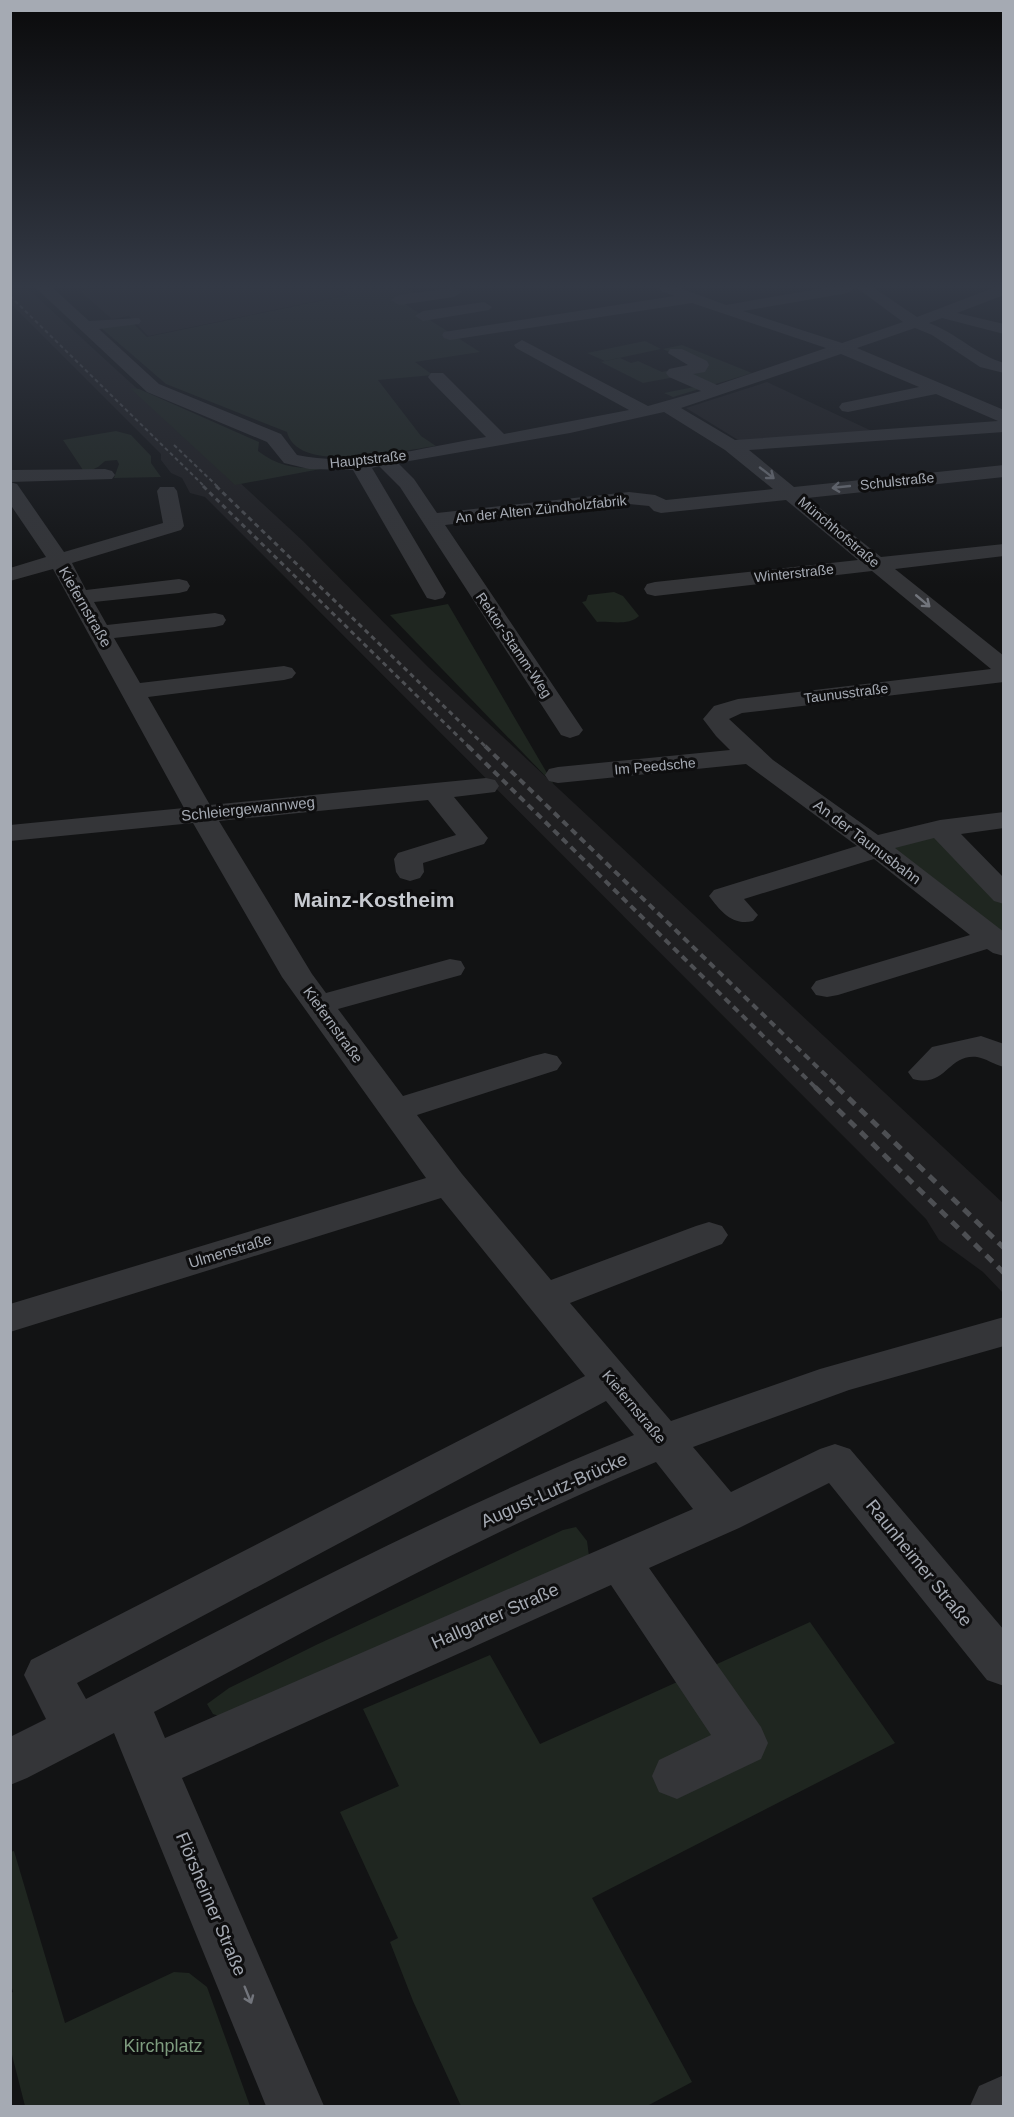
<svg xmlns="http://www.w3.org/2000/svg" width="1014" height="2117" viewBox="0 0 1014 2117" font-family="Arial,sans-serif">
<rect width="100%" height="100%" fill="#121314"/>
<!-- built -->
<g fill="#1f1f21">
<polygon points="10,288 27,288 237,480 303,541 428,667 1003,1203 1003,1293 983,1272 939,1240 926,1219 205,497 190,493 182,478 171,473 161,460 161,454 11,304"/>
<polygon points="98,288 334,288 346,295 148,336 129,316 112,319 80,291"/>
<polygon points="767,382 874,432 743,443 686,408"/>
</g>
<!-- green -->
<g fill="#1f2620">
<path d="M338,288H405L417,295L397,299L480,352L415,362L433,375L378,380L421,436L436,446C403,450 298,476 287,432L166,384L100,327L133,323L147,337L348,295Z"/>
<polygon points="645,341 661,349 605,361 587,353"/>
<polygon points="682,345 752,373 673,397 664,393 694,387 675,377 643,383 601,362 620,358 631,363 638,361 662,372 695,364 663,349"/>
<path d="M130,388L139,389L259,442L258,451C280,468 300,469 326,468L235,485Z"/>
<polygon points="116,431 131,435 151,456 151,463 161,477 114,478 119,464 117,460 105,461 98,467 85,473 63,440"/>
<path d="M614,592L623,596L639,616C629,626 610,621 597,622L582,602L586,601L588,595Z"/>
<polygon points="448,604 554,785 390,615"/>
<polygon points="940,828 1003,895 1003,947 873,845"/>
<polygon points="576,1527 587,1541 589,1556 222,1717 213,1714 207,1704 229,1688 316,1645 563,1530"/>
<polygon points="810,1622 895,1743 592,1898 692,2082 647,2106 461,2106 413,2001 390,1942 398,1938 340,1812 399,1786 363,1709 490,1655 540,1744"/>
<polygon points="14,1851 65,2023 174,1972 189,1973 207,1987 250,2106 25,2106 11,2051 10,1993 13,1992 10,1981 10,1852"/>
</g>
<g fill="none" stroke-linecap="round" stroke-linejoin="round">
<!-- minor -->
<g fill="#343538" fill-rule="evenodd">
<path d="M36,288H53L89,321L139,318L141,321L139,324L99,329L159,384L281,434L297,455C357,468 427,446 486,437L431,381L428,377L431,373H443L504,434L629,410L516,348L514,345L522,340L648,406L701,391L669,377L666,373L669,369L688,365L668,353L670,349H682L707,361L709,365L705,372L693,374L717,385L826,348L692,303L450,340L444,338L442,335L444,332L674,296L661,291L659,288H680L726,305L823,288H855L848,293L743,311L842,343L903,322L857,288H874L917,317L993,288H1004V295L957,313L1004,324V334L942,318L929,323C956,333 977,355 1004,363V373L980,367L932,335L915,328L857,348L1004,410V432L749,450L794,487L1004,465V477L807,498L881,557L1004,544V556L895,569L1004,656V682L742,713L729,719L773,760L878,835L940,820L1004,812V828L961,834L1004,878V904L994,901L934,838L895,848L1004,932V956L993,953L987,949L838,995L827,997L816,995L811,988L816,981L970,935L874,859L744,899L758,915L753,921C733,926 721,912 709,896L714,890L857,846L746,764L558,783L549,781L545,775L549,769L558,767L730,750L716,736L703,719L714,706L738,699L991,669L872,571L655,596L647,594L644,589L647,584L655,582L858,560L786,500L661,513L654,511L649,506L629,504L445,525L583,730L579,735L570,738L561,735L400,487L379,466L372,468L446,593L443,598L435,600L427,598L353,470L309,469L284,463L267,442L147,392ZM841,354L919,387L842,403L839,407L842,411L848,412L936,394L998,421L735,440L681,408ZM664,412L725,450L773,489L666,500L655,495L629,492L437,513L414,479L398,463L570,433Z"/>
<polygon points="451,288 459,289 462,292 454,297 399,305 391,300 399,295"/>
<polygon points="484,302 492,307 489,310 423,321 415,316 423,311"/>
<polygon points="105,469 112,471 115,475 112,479 10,482 10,470"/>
<path d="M10,482L17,484L64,552L163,523L157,491L160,487H174L177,491L184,526L181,530L72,563L86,590L179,579L187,581L190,586L187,591L179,593L94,602L107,625L215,613L223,615L226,620L223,625L215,627L114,638L140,683L284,666L292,668L296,673L292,678L284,680L148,697L210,805L486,778L495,780L499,786L495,792L454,797L488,838L484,844L423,863L424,872L420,878L410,881L400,878L396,872L394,859L398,853L456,835L428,800L219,821L312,974L326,993L450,959L461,961L465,968L461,975L338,1009L403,1096L533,1056L545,1053L557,1056L562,1063L557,1070L417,1115L462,1174L551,1280L696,1226L709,1222L722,1226L728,1235L722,1244L570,1303L671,1421L820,1369L1004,1317V1346L849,1390L693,1447L731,1492L820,1449L835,1444L850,1449L1004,1630V1686L987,1680L829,1483L739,1528L649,1568L761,1727L768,1743L761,1759L677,1799L659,1792L652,1776L659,1760L711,1735L611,1585L182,1778L324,2106H266L114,1733L27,1778L10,1785V1737L46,1719L24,1675L31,1660L585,1376L441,1198L10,1332V1304L426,1178L282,977L193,823L10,841V825L184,808L53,569L10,581V568L46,557L10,504ZM606,1401L634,1435C445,1511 266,1606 86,1699L77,1683ZM656,1462L693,1509L165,1738L154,1712C319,1624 483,1533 656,1462Z"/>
<path d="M981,1036L1004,1044V1067C995,1065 985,1058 977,1057C947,1054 947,1088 913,1079L908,1072L932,1047Z"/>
<polygon points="1004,2075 1004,2106 970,2106 979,2086"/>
</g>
<!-- rail-far3 -->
<g stroke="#4d4f53" stroke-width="2" stroke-dasharray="4 3" stroke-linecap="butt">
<polyline points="10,296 205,487"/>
<polyline points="174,445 218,487"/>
</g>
<!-- rail-far2 -->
<g stroke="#4d4f53" stroke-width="3" stroke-dasharray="5 4" stroke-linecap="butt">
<polyline points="203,486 470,748"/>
<polyline points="216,486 487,748"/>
</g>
<!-- rail-far1 -->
<g stroke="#4d4f53" stroke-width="4" stroke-dasharray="7 5" stroke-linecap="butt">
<polyline points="468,746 816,1088"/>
<polyline points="485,746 839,1088"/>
</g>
<!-- rail -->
<g stroke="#4d4f53" stroke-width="5" stroke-dasharray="9 7" stroke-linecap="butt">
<polyline points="815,1087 1004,1273"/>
<polyline points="837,1087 1004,1248"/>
</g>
</g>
<!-- one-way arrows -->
<defs><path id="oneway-shaft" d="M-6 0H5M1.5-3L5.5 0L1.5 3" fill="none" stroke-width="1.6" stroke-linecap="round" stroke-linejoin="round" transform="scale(1.5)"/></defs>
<g stroke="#72757c">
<use href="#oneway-shaft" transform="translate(767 473) rotate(38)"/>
<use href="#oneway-shaft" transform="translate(841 487) rotate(174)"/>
<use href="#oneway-shaft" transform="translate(923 601) rotate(40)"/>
<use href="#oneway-shaft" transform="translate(248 1995) rotate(68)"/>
</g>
<!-- sky -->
<linearGradient id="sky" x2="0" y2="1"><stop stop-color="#0a0a0b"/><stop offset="0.49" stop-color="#333945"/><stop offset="1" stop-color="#333945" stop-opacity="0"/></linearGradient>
<rect width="1014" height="584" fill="url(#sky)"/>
<g text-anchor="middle" stroke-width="6" stroke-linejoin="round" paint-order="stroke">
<!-- far-street labels -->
<g font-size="14" fill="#a5aab3" stroke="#0e0e0f">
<text transform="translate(368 459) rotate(-6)" y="5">Hauptstraße</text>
<text transform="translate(897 481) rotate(-6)" y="5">Schulstraße</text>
<text transform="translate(541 509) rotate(-6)" y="5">An der Alten Zündholzfabrik</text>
<text transform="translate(839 532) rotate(40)" y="5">Münchhofstraße</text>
<text transform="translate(794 573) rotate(-6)" y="5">Winterstraße</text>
<text transform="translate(514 645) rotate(56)" y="5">Rektor-Stamm-Weg</text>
<text transform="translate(846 693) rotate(-7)" y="5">Taunusstraße</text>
<text transform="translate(655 766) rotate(-5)" y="5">Im Peedsche</text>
</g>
<!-- street labels -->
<g font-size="15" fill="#a5aab3" stroke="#0e0e0f">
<text transform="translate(85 607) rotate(60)" y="5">Kiefernstraße</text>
<text transform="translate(248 809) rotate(-6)" y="5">Schleiergewannweg</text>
<text transform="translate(867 842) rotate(37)" y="5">An der Taunusbahn</text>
<text transform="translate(333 1025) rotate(54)" y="5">Kiefernstraße</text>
<text transform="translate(230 1251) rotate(-17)" y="5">Ulmenstraße</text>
<text transform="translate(634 1407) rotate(50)" y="5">Kiefernstraße</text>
</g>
<!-- near-street labels -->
<g font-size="18" fill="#a5aab3" stroke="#0e0e0f">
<text transform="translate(554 1490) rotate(-24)" y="6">August-Lutz-Brücke</text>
<text transform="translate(919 1563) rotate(51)" y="6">Raunheimer Straße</text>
<text transform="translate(495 1616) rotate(-24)" y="6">Hallgarter Straße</text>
<text transform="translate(211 1904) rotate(67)" y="6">Flörsheimer Straße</text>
</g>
<!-- near-park labels -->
<g font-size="18" fill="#7e9c7f" stroke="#0e0e0f">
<text x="163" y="2052">Kirchplatz</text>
</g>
<!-- district labels -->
<g font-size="21" font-weight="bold" fill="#c6c9cf" stroke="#0e0e0f">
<text x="374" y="907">Mainz-Kostheim</text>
</g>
</g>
<!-- border -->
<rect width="1014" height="2117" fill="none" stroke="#a5aab3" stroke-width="24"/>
</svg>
